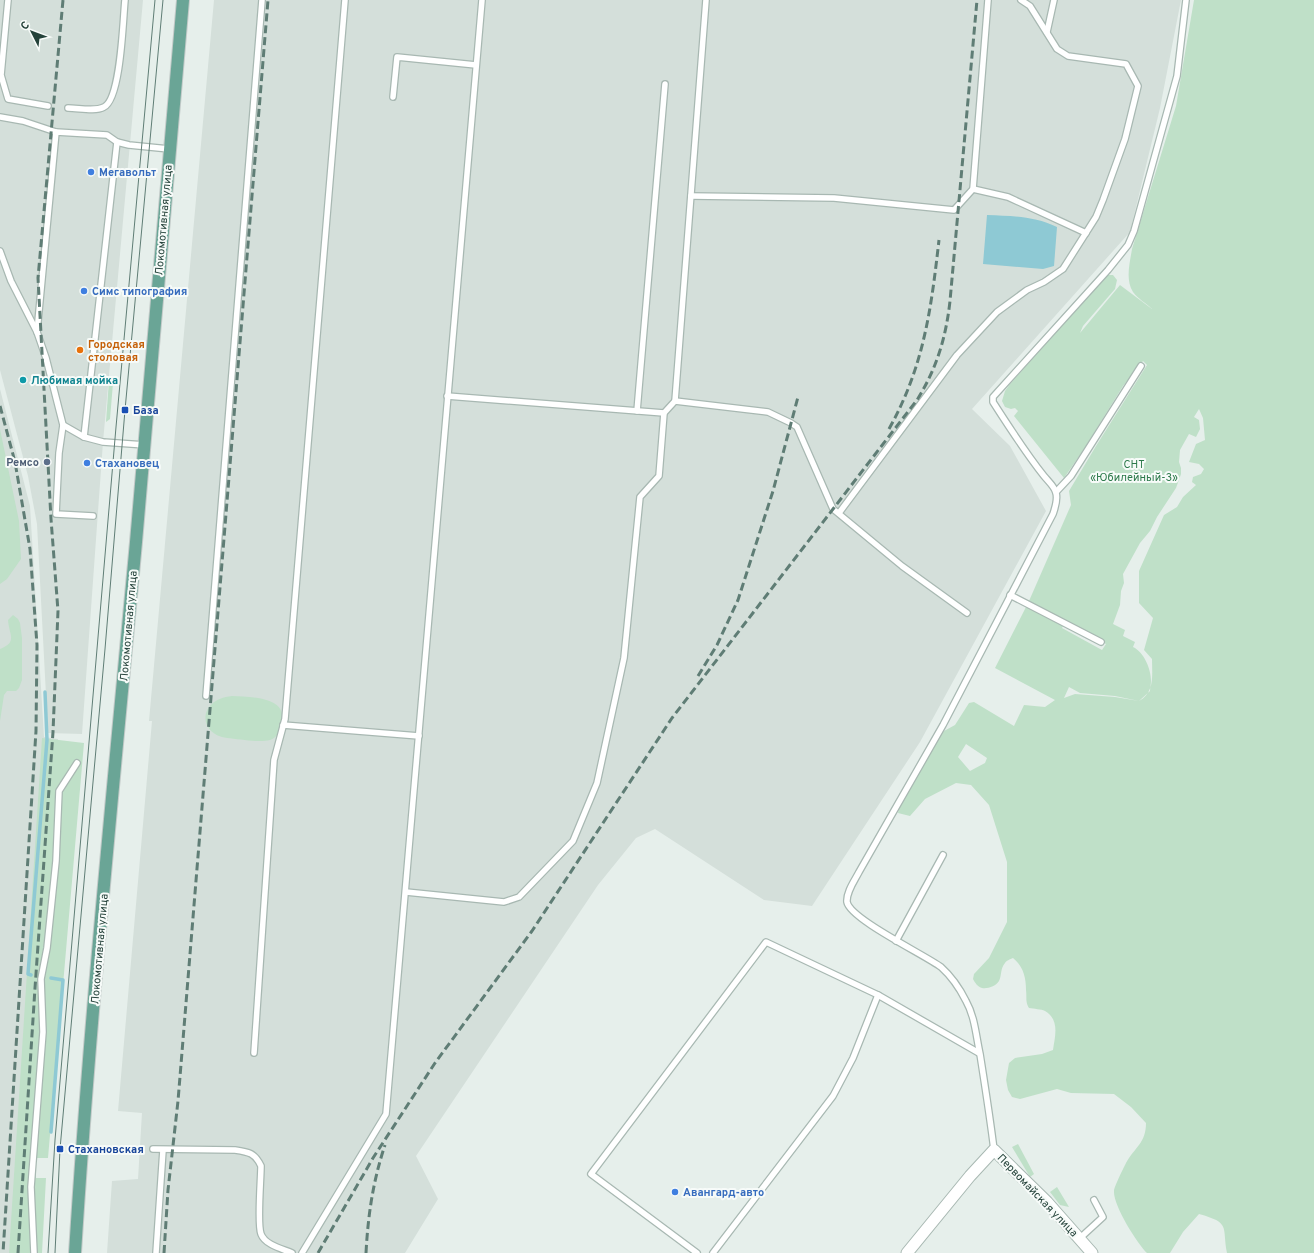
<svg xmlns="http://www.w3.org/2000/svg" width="1314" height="1253" viewBox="0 0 1314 1253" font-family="Overpass,sans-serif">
<rect width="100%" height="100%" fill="#e6efeb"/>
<!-- built -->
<g fill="#d4dfda">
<polygon points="0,0 143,0 103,442 82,734 48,733 37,524 28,476 0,370"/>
<polygon points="214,0 1181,0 1160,108 1130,232 972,409 1010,446 1046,511 920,742 812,906 764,900 655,829 636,838 598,885 416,1156 438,1199 405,1253 107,1253 112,1181 138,1179 142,1113 118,1111 152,721 149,721"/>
<polygon points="0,389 30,506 44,737 58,739 22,1253 0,1253"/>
</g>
<!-- green -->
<g fill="#bfe0c8" fill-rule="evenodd">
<path d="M1194,0H1314V1253H1227C1222,1226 1231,1223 1199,1214L1183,1232L1170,1253H1147C1137,1243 1113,1205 1114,1191C1114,1187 1124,1167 1126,1163C1135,1147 1146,1143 1146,1123L1131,1107L1114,1094L1071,1093L1057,1089L1020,1099L1012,1097L1008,1090L1006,1080L1009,1063L1015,1058L1042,1054L1053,1050C1055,1036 1060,1020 1045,1011C1041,1009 1034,1009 1029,1008C1025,1001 1027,998 1026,990C1026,977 1023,966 1013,958C1010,959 1006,961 1005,963C1000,969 1002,975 999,981C996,986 988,989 982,988C978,987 975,983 973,979L974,974L989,958L1007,922V862L989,805L971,785L956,783L925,799L910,816L898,813L900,802L939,738L944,731L955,725L969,703L974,702L1014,726L1024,705L1045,707L1055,700L995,668L1026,607L1063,626L1062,628L1102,650L1106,644L1029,601L1071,505L1069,491L1096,446L1147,365L1143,361L1123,386L1084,449L1064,478L1014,416L1018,411L1015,408L1011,409L1005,407L1002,401L1005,391L1010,384L1107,275H1113L1117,280L1115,289L1083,326L1080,333L1120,285L1152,309C1146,303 1138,299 1133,292C1125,280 1130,262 1132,249L1176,106ZM1199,409L1203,418L1205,440L1196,444L1189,462L1199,464L1204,469L1201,474L1193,477L1192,482L1196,485L1183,497L1177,507L1164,515L1139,571V603L1153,618L1144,650L1152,659C1152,675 1155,692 1139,701L1115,697L1075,694L1064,698L1069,687L1080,693L1115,696L1139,701L1150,691C1150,688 1151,684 1151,681C1151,669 1144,652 1133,647L1135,642L1123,636L1125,630L1113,624L1120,605L1121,591L1124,583L1123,574L1140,543L1150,531L1157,517L1176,488L1181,474V468L1179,462L1180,450L1189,434L1196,437L1200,429L1199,420L1194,417ZM966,744L987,758L985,763L970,771L958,757Z"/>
<polygon points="109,380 113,383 110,419 106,422"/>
<polygon points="0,429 19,521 21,559 7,579 0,584"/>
<path d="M13,615L18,619L20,623L22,638V680L19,688L16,691H7L4,695L0,721V649C18,642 9,635 8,620Z"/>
<path d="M232,696C251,697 291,696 281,726C279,732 277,738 270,740C259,743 239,739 227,738C197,734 198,699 232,696Z"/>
<polygon points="42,738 84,743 48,1158 36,1158 36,1178 46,1178 42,1253 9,1253"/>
<polygon points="1018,1144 1034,1174 1030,1177 1012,1147"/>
<polygon points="1057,1187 1069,1207 1060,1205 1050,1192"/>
</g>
<!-- water -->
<path fill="#8ec9d4" d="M987,215C1012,216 1034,216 1057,227L1054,266L1043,269L983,264Z"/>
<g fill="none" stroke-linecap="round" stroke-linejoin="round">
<!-- stream -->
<g stroke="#8ec9d4" stroke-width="3.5">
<polyline points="31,975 28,974 47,740 45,692"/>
<polyline points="51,978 63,980 51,1132"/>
</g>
<!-- lane casing -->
<g stroke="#a8b8b2" stroke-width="8">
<g id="lane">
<polyline points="8,0 1,75 8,99 48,106"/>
<polyline points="1047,32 1054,0"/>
<polyline points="393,97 397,57 476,65"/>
<path d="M68,108C79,108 95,112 104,107C121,99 123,19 125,0"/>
<polyline points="0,117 23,121 56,132"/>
<polyline points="973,189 1008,197 1086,233"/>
<polyline points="691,196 834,198 954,210 973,189 988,0"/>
<polyline points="0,251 11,281 37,332 46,358 63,425 84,437 103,442 145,445"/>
<polyline points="37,332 56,132 107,135 117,142 129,145 169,149"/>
<polyline points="447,396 664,413"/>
<polyline points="675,401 706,0"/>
<polyline points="637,411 665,84"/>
<polyline points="63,425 59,453 56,514 93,516"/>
<polyline points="84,437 117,142"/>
<polyline points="1056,492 1071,476 1141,366"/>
<polyline points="839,513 957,355 997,312 1027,290 1044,282 1063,269 1096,217 1103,200 1125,139 1138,86 1126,64 1068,56 1057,49 1030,6 1021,0"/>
<polyline points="1010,595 1101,642"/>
<polyline points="206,696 262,0"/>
<polyline points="283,725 419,736"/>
<polyline points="406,892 504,902 519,897 573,841 597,783 624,658 640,497 659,476 664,413 675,401 768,412 791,423 797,427 833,509 902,566 967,613"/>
<polyline points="896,941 943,855"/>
<polyline points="254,1053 274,760 285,719 345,0"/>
<path d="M153,1149L235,1150C249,1152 255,1153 261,1166C261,1179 257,1224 261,1234C265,1245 283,1249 292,1253"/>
<path d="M994,1150C990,1117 985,1086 980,1054C976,1036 975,1017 966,1001C960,989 951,976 941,967C925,955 850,919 847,902C846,892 855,880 859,872L943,725L1053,514C1055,508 1058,500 1056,493C1055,487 1048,481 1044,476C1025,452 1009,427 993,402V397L1108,270L1128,245L1134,231L1177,76L1186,0"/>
<polyline points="1079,1239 1103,1217 1094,1200"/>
<polyline points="34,1253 31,1187 43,1032 41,979 47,948 56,861 59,791 77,763"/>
<polyline points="156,1253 163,1150"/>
<polyline points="302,1253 386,1114 482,0"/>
<polyline points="697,1253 591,1174 766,942 878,995 979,1053"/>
<polyline points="713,1253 833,1096 853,1058 878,995"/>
</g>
</g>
<!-- street casing -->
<g stroke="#a8b8b2" stroke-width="13">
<polyline id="street" points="907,1253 970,1176 994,1150 1047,1202 1092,1253"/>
</g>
<!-- primary casing -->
<g stroke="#c2cac8" stroke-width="14">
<path id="primary" d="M75,1253C90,1015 114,779 136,542C153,361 166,180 183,0"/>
</g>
<!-- lane -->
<use href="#lane" stroke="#fff" stroke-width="5.5"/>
<!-- street -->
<use href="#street" stroke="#fff" stroke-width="11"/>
<!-- primary -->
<use href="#primary" stroke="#6aa596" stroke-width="12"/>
<!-- tram -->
<g stroke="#5f7d75" stroke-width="1">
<polyline points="48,1253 55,1140 116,427 155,0"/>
<polyline points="55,1253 60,1149 105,649 125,410 163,0"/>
</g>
<!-- rail -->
<g stroke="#5f7d75" stroke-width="3" stroke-dasharray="8 4" stroke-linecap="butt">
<polyline points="0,406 15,462 30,549 37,645 36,731 3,1253"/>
<path d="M889,429C924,366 931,310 939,240"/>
<polyline points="698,676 717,645 738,600 773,491 798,397"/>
<polyline points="18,1253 35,988 53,732 58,611 51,519 38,278 63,0"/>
<polyline points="164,1253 168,1190 178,1101 268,0"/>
<path d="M318,1253L373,1158L435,1063L532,931L672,718L917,400C937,368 946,337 950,301L977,0"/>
<path d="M366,1253C368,1215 373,1181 385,1145"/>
</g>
</g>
<!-- markers -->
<g fill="#3f7fe0" stroke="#f7fbf9" stroke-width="1.5">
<circle cx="91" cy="172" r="4"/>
<circle cx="84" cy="291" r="4"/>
<circle cx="87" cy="463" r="4"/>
<circle cx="675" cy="1192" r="4"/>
</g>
<circle fill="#e8710a" stroke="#f7fbf9" stroke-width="1.5" cx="80" cy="350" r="4"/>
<circle fill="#0f9aa8" stroke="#f7fbf9" stroke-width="1.5" cx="23" cy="380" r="4"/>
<g fill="#1a4fb4" stroke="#f7fbf9" stroke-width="1.5">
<rect x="121" y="406" width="8" height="8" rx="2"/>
<rect x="56" y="1145" width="8" height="8" rx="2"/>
</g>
<circle fill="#5c6f8a" stroke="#f7fbf9" stroke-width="1.5" cx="47" cy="462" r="4"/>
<g text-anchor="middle" stroke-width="4" stroke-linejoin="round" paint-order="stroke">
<!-- shop labels -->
<g font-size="11" font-weight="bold" fill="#366cbe" stroke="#f7fbf9" text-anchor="start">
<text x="99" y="176">Мегавольт</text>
<text x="92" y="295">Симс типография</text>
<text x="95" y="467">Стахановец</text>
<text x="683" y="1196">Авангард-авто</text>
</g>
<!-- street labels -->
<g font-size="11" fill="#24423a" stroke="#f7fbf9">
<text transform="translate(163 220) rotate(-85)" y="4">Локомотивная улица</text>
<text transform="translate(128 626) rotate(-85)" y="4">Локомотивная улица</text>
<text transform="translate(99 949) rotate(-85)" y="4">Локомотивная улица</text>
<text transform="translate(1038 1195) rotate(46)" y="4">Первомайская улица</text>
</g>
<!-- food labels -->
<g font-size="11" font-weight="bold" fill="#c56008" stroke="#f7fbf9" text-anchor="start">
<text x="88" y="348">Городская<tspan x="88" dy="13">столовая</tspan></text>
</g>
<!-- culture labels -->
<g font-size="11" font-weight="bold" fill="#0d838f" stroke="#f7fbf9" text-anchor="start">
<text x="31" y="384">Любимая мойка</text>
</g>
<!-- transit labels -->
<g font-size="11" font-weight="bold" fill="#164399" stroke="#f7fbf9" text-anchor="start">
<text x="133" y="414">База</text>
<text x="68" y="1153">Стахановская</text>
</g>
<!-- service labels -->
<g font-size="11" font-weight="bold" fill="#4e5e75" stroke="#f7fbf9" text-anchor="end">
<text x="39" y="466">Ремсо</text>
</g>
<!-- park labels -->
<g font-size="11" fill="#2d7a4b" stroke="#f7fbf9">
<text x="1134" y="468">СНТ<tspan x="1134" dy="13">«Юбилейный-3»</tspan></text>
</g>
</g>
<!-- north arrow -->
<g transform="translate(32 32) rotate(312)" stroke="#f7fbf9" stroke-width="3" paint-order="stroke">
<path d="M0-3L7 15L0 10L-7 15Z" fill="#24423a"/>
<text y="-6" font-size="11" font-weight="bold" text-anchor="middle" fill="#24423a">С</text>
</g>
</svg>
